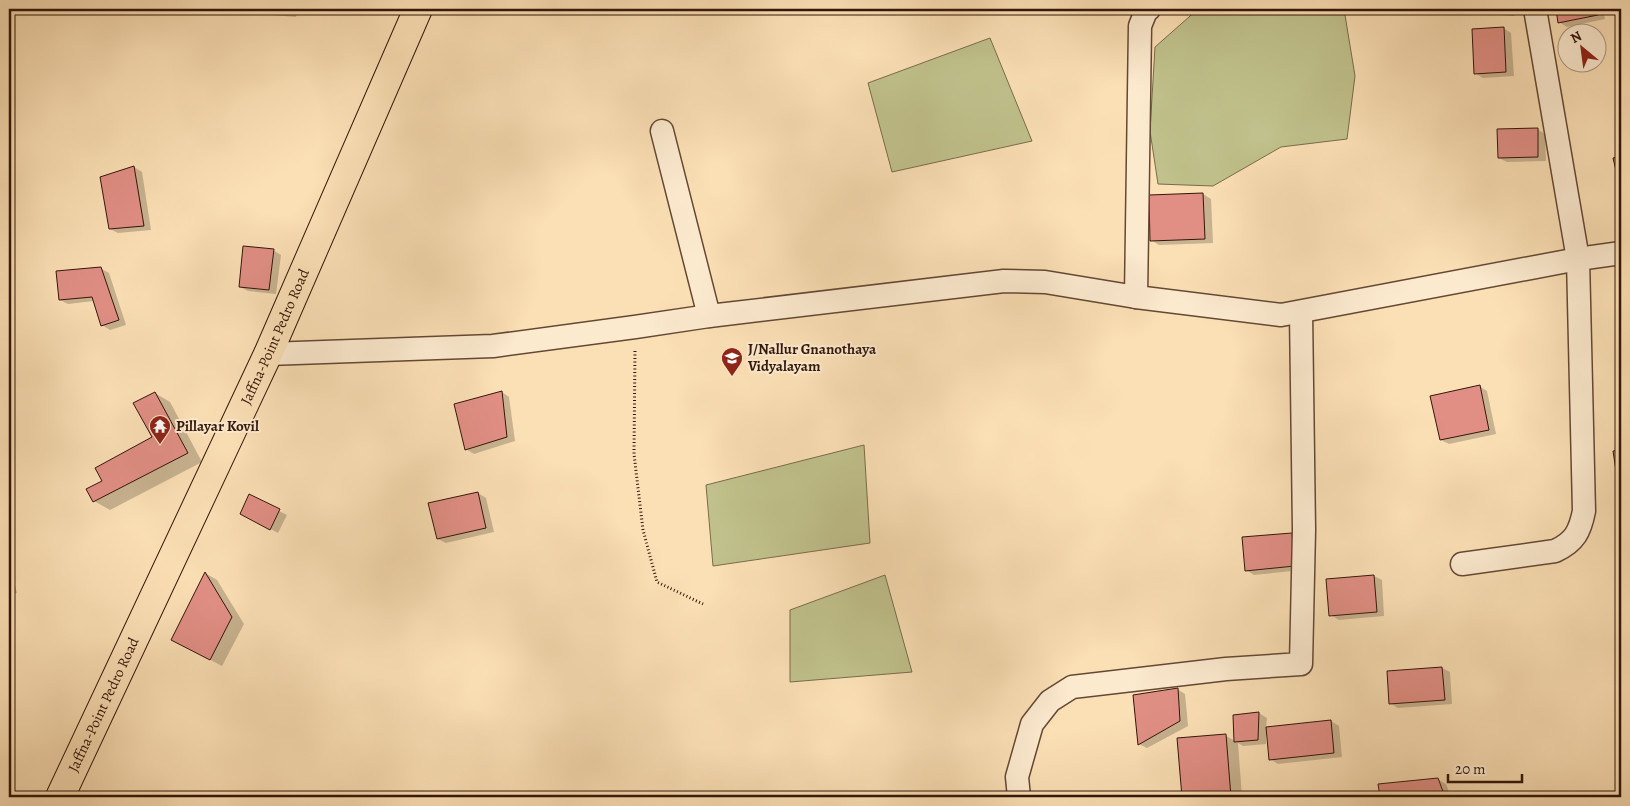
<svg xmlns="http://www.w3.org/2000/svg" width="1630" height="806" viewBox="0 0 1630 806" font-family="Alegreya,serif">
<rect width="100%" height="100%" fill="#fbdfb5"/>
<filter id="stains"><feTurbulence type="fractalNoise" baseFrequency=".004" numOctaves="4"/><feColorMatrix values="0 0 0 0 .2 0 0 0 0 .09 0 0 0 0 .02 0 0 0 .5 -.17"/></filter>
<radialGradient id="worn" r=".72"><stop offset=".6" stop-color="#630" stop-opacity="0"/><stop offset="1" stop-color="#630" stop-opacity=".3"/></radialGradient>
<!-- green -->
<g fill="#c0c18c" stroke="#796c4a">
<polygon points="1198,9 1344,9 1355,76 1347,139 1281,147 1213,186 1158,184 1150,131 1155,47"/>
<polygon points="990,38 1032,141 892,172 868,83"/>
<polygon points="864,445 870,543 713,566 706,485"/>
<polygon points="885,575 912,672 790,682 790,610"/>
</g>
<!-- shadow -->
<g fill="#0003">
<polygon points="241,9 298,9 296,17 248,13"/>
<polygon points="1462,9 1515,9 1514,16 1470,13"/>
<polygon points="1557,9 1603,9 1605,19 1567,27 1559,22"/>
<polygon points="1503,28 1511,33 1514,76 1483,78 1475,73"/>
<polygon points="1537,129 1545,134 1546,161 1507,162 1499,158"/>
<polygon points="134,167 142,172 151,230 118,233 110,229"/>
<polygon points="1203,194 1211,199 1213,243 1159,245 1151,240"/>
<polygon points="273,250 281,255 276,294 248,291 240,287"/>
<polygon points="100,268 109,273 126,325 110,330 102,325 94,301 68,304 60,300"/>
<polygon points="1479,386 1487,391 1496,434 1449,444 1441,440"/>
<polygon points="502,392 509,397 515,441 474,454 466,449"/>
<polygon points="155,393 170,402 202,462 110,510 94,501 103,482 153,437"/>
<polygon points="478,493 486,498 494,532 446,543 438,539"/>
<polygon points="279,511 287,515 278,533 241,513"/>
<polygon points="1291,535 1299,539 1302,570 1254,575 1246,570"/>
<polygon points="9,563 17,593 9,595"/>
<polygon points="205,573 217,580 244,624 222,666 184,646"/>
<polygon points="1374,576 1382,580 1384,616 1339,620 1331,615"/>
<polygon points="1442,668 1450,672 1452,704 1398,708 1390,703 1388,672"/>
<polygon points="1177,689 1185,694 1188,726 1147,748 1139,744"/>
<polygon points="1259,713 1267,718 1266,728 1331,721 1339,726 1342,757 1278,764 1270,759 1268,730 1266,730 1266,744 1243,746 1238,743 1242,797 1183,797 1178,739 1226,736 1235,741"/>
<polygon points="1437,779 1446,784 1451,797 1381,797 1380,785"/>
</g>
<!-- building -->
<g fill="#e18f85" stroke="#321609">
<polygon points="239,9 289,9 289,13"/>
<polygon points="1460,9 1507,9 1506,13"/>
<polygon points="1556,9 1597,9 1598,15 1558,23"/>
<polygon points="1504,27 1506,72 1474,74 1472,29"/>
<polygon points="1538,128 1538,157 1498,158 1497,129"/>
<polygon points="1621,156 1621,191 1613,158"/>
<polygon points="134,166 144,226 109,229 100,177"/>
<polygon points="1203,193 1205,239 1150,241 1149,195"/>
<polygon points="243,246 274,249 269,290 239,287"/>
<polygon points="101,267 119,320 101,326 92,297 59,300 56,271"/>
<polygon points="1480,385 1489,430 1440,440 1430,396"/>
<polygon points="502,391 507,437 465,450 454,404"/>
<polygon points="155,392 188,453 93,502 86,489 102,481 95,468 152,437 133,403"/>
<polygon points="1621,450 1621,497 1620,497 1613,451"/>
<polygon points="478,492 486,528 437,539 428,503"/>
<polygon points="249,494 280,509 270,530 240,514"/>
<polygon points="1292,533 1295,566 1245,571 1242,537"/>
<polygon points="205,572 232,617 210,660 171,640"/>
<polygon points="1374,575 1377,612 1329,616 1326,579"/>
<polygon points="1442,667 1445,700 1389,704 1387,671"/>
<polygon points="1178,688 1180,721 1138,745 1133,695"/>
<polygon points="1259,712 1258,740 1234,742 1233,715"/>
<polygon points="1331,720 1334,753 1269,760 1266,727"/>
<polygon points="1226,734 1231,797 1182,797 1177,738"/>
<polygon points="1438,778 1445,797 1380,797 1378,784"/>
</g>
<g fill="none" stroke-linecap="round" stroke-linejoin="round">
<!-- street casing -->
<g stroke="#644834" stroke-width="25">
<g id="street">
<polyline points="662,131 709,316"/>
<polyline points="1136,297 1140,26 1146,11 1149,9"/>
<polyline points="268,354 493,346 635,327 709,316 1004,281 1045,282 1136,297 1281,315 1578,259 1621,253"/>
<path d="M1462,564L1555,551C1575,542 1580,531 1584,511L1578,259L1535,9"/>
<polyline points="1019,797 1017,777 1032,724 1050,701 1072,687 1226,669 1301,664 1304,530 1301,312"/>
</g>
</g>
<!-- primary casing -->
<g stroke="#321609" stroke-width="30">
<g id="primary">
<path id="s1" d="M60,797L268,354L418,9"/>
</g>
</g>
<!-- path -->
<polyline stroke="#321609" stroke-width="3" stroke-dasharray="1 2.5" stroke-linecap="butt" points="635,351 634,454 643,530 657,582 703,604"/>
<!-- street -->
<use href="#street" stroke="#fceacf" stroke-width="22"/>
<!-- primary -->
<use href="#primary" stroke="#fbdfb5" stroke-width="28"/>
</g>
<!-- icons -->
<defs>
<g id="school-pin" transform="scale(1.125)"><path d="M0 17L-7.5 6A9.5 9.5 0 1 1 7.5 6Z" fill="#8f2418" stroke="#fceacf"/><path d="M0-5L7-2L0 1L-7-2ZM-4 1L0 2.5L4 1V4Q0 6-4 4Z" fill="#fff"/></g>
<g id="temple-pin" transform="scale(1.125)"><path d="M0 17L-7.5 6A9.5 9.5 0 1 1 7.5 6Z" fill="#8f2418" stroke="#fceacf"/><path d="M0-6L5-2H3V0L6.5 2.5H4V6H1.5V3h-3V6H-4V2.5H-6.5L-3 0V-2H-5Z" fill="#fff"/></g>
</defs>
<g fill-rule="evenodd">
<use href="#school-pin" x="732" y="358"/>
<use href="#temple-pin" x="160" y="426"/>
</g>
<g text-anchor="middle" stroke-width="4" stroke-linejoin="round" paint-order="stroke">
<!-- street labels -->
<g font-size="15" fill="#321609" stroke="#fceacf">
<text dy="5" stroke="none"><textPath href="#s1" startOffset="508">Jaffna-Point Pedro Road</textPath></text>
<text dy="5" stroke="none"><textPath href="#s1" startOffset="102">Jaffna-Point Pedro Road</textPath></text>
</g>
<!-- poi labels -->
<g font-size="15" font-weight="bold" fill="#321609" stroke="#fceacf" text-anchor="start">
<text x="748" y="354">J/Nallur Gnanothaya<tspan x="748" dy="17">Vidyalayam</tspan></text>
<text x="176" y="431">Pillayar Kovil</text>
</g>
</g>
<!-- margin -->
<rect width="1630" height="806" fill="none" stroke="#fbdfb5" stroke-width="30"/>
<rect x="10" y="10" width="1610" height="786" fill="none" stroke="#321609" stroke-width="2.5"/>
<rect x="15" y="15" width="1600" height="776" fill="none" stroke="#321609"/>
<!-- north arrow -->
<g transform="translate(1582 48) rotate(331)"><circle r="24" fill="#fceacf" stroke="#ab9580"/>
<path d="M0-4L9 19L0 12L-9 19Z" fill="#8f2418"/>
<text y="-8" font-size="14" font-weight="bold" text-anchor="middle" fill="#321609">N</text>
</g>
<!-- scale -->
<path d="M1448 774v8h74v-8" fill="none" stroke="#321609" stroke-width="2.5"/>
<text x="1455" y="774" font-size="15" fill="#321609" stroke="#fceacf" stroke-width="4" paint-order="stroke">20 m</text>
<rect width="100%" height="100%" filter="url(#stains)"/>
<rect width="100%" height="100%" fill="url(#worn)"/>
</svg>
